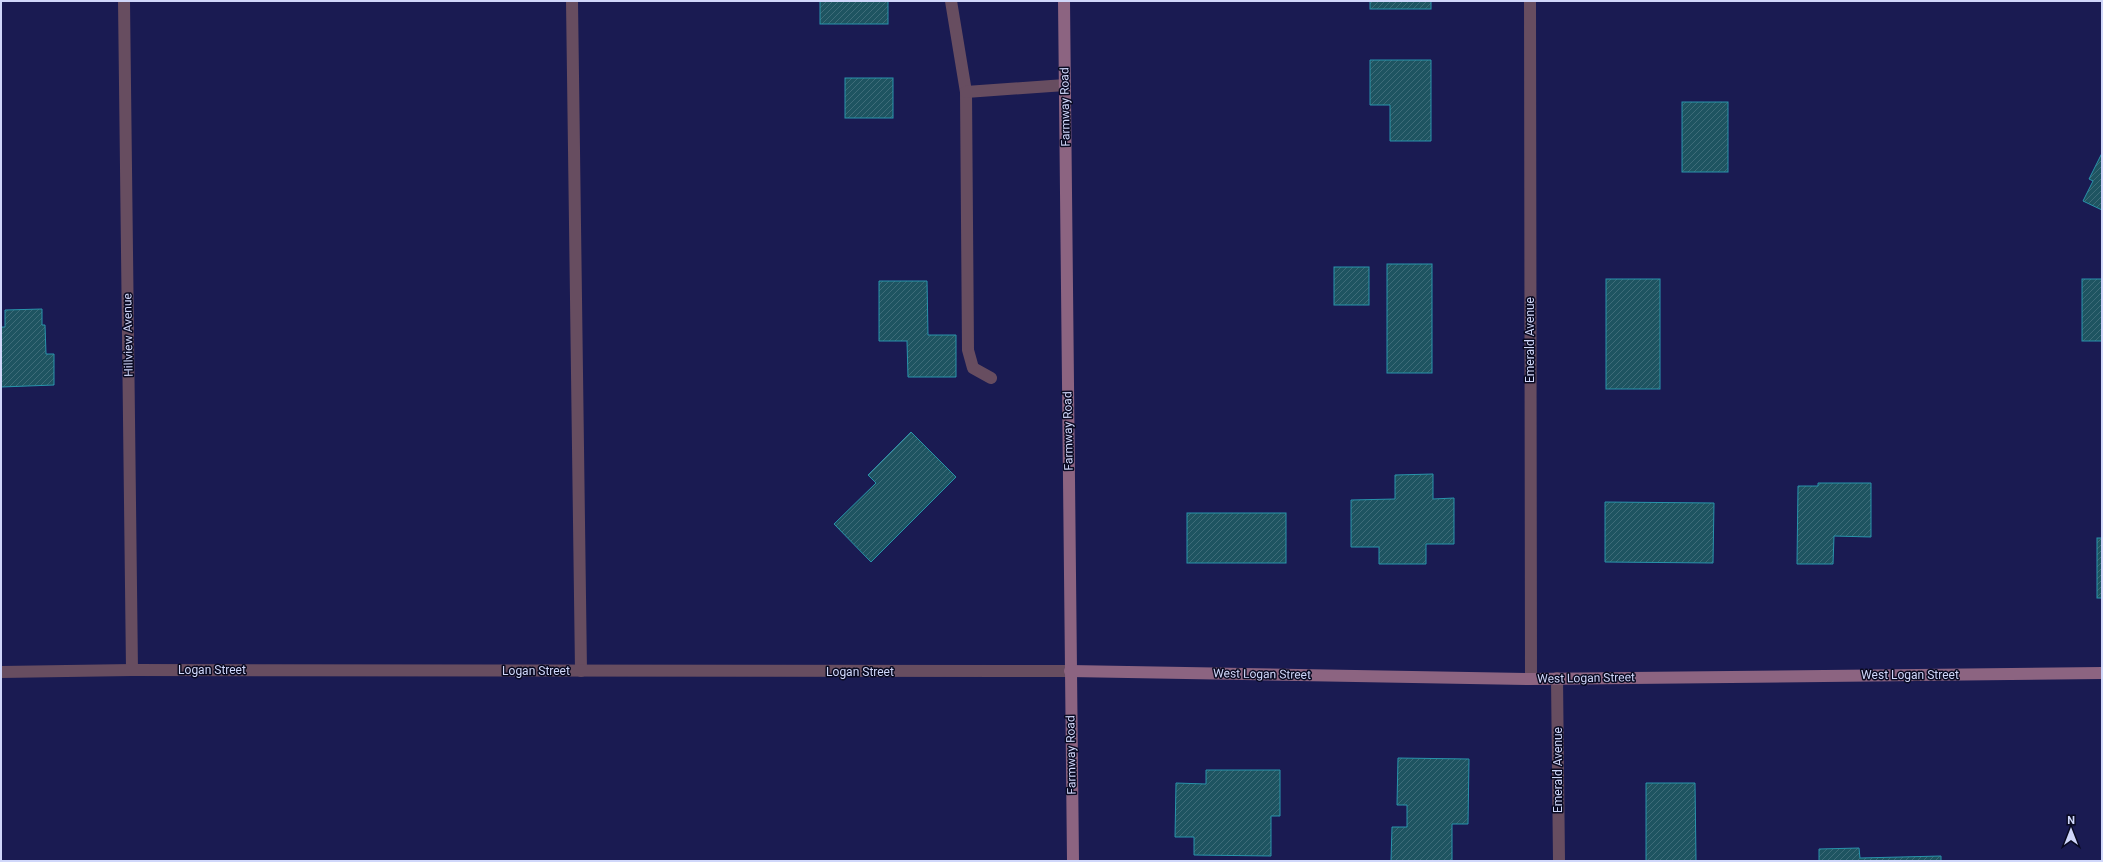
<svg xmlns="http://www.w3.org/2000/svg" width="2103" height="862" viewBox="0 0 2103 862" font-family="Roboto,sans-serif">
<defs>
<pattern id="building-hatch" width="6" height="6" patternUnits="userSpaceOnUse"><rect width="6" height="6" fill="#1e5461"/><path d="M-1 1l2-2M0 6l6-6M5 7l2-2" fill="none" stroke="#3e6c79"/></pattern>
</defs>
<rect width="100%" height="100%" fill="#1a1b52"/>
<!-- building -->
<g fill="url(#building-hatch)" stroke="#2893ab">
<rect x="820" y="1" width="68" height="23"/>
<rect x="1370" y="1" width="61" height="8"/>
<polygon points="1370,60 1431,60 1431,141 1390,141 1390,105 1370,105"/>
<rect x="845" y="78" width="48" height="40"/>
<rect x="1682" y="102" width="46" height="70"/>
<polygon points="2102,153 2102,210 2083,201 2093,181 2089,179"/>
<rect x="1387" y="264" width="45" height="109"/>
<rect x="1334" y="267" width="35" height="38"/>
<rect x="1606" y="279" width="54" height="110"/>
<rect x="2082" y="279" width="20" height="62"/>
<polygon points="879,281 927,281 928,335 956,335 956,377 908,377 907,341 879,341"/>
<polygon points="42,309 42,325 45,325 46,354 54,354 54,385 1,387 1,327 5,327 5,310"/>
<polygon points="911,432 956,477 871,562 834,524 876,483 868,475"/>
<polygon points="1433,474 1433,499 1454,498 1454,544 1426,544 1426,564 1379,564 1379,547 1351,547 1351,500 1395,499 1395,475"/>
<polygon points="1818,483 1871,483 1871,537 1834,536 1833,564 1797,564 1798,486 1818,486"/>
<polygon points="1605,502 1714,503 1713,563 1605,562"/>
<rect x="1187" y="513" width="99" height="50"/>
<rect x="2097" y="538" width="5" height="60"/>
<polygon points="1398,758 1469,759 1468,824 1452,824 1452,861 1391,861 1392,827 1407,827 1407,805 1397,805"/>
<polygon points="1206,770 1280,770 1280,816 1271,816 1271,856 1194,855 1194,837 1175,837 1176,783 1206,784"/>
<polygon points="1646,783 1695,783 1696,861 1646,861"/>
<polygon points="1859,848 1860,858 1941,856 1941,861 1819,861 1819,849"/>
</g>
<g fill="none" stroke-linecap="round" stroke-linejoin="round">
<!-- lane -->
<g stroke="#674d60" stroke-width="12">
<polyline points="572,1 581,671"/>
<polyline points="951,1 966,92 968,350 973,368 991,378"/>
<polyline points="966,92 1065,85"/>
</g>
<!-- street -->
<g stroke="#674d60" stroke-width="12">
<polyline points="124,1 132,670"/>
<polyline points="1530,1 1531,679"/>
<polyline points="1,672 132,670 1070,671"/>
<polyline points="1557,678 1559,861"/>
</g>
<!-- secondary -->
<g stroke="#8c6481" stroke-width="12">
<polyline points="1064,1 1073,861"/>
<polyline points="1070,671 1531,679 2102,673"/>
</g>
</g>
<g text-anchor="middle" stroke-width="3" stroke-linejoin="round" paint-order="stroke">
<!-- street labels -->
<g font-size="12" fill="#d0d7fa" stroke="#090a22">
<text transform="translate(1065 107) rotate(-91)" y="4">Farmway Road</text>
<text transform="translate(128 335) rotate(-91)" y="4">Hillview Avenue</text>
<text transform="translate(1530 340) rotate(-90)" y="4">Emerald Avenue</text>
<text transform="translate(1068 431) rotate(-91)" y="4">Farmway Road</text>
<text x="212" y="674">Logan Street</text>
<text x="536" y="675">Logan Street</text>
<text x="860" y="676">Logan Street</text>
<text transform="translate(1262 674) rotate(1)" y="4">West Logan Street</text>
<text x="1910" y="679">West Logan Street</text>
<text transform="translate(1586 678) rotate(-1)" y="4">West Logan Street</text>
<text transform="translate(1071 755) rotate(-91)" y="4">Farmway Road</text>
<text transform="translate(1558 770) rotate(-90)" y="4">Emerald Avenue</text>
</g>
</g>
<!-- border -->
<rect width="2103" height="862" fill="none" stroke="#d0d7fa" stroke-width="4"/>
<!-- north arrow -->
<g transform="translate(2071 830)" stroke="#090a22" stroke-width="3" paint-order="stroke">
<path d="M0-3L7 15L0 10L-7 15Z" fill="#d0d7fa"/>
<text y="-6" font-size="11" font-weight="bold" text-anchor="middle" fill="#d0d7fa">N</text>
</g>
</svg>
